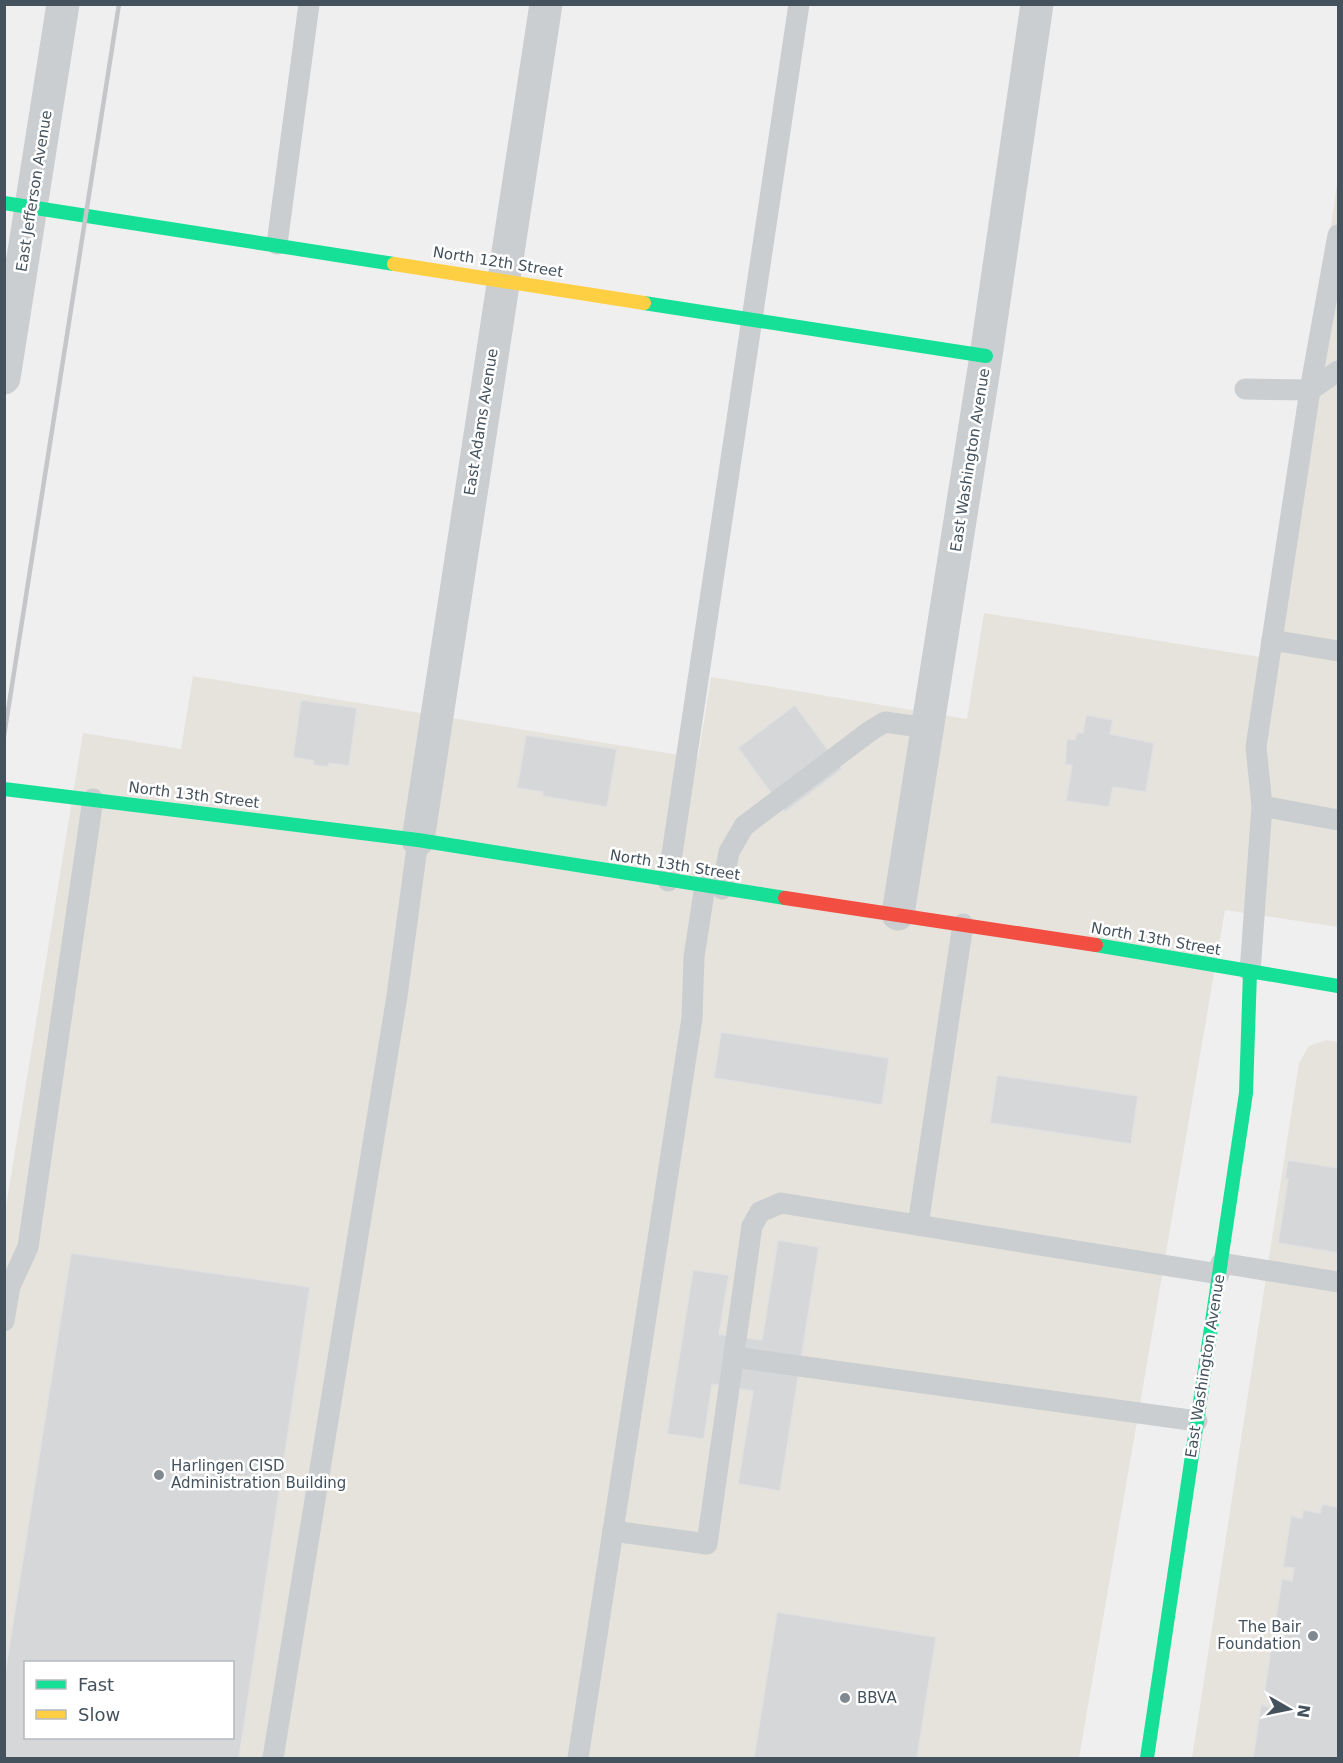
<svg xmlns="http://www.w3.org/2000/svg" width="1343" height="1763" viewBox="0 0 1343 1763" font-family="'DejaVu Sans',sans-serif">
<rect width="100%" height="100%" fill="#f0efef"/>
<!-- commercial -->
<g fill="#e5e3dc" fill-rule="evenodd">
<path d="M1338,178V927L1225,910L1079,1758H5V1213L83,733L181,749L193,676L698,758L711,677L967,719L984,613L1266,658ZM26,1662H232V1738H26Z"/>
<polygon points="1327,1040 1338,1042 1338,1758 1192,1758 1299,1063 1309,1046"/>
</g>
<!-- building -->
<g fill="#d6d7d9" stroke="#e1e1e2" stroke-width="1.5" fill-rule="evenodd">
<polygon points="301,700 357,708 349,766 329,763 328,767 313,765 314,761 293,757"/>
<polygon points="795,705 842,769 785,812 738,748"/>
<polygon points="1086,715 1113,720 1110,734 1154,743 1146,792 1113,787 1109,807 1066,801 1072,765 1065,765 1067,739 1075,740 1077,733 1083,733"/>
<polygon points="526,735 617,749 607,807 542,796 543,792 517,788"/>
<polygon points="721,1032 889,1058 882,1105 714,1078"/>
<polygon points="997,1075 1138,1096 1131,1144 990,1123"/>
<polygon points="1288,1160 1338,1168 1338,1253 1278,1243 1288,1179 1285,1178"/>
<polygon points="778,1240 819,1247 780,1491 738,1484 753,1391 712,1384 704,1439 667,1434 693,1270 729,1275 719,1334 762,1340"/>
<path d="M71,1253L310,1287L239,1758H4V1680ZM26,1662H232V1738H26Z"/>
<polygon points="1322,1504 1338,1507 1338,1758 1253,1758 1261,1705 1272,1707 1274,1696 1264,1695 1272,1642 1283,1644 1285,1632 1274,1630 1282,1579 1292,1581 1294,1568 1283,1567 1291,1516 1302,1518 1303,1510 1320,1513"/>
<polygon points="777,1612 936,1637 917,1758 754,1758"/>
</g>
<g fill="none" stroke-linecap="round" stroke-linejoin="round">
<!-- lane -->
<g stroke="#caced0" stroke-width="21">
<polyline points="277,244 309,4"/>
<polyline points="1245,389 1310,390 1338,371"/>
<polyline points="1272,640 1310,390 1338,235"/>
<polyline points="1338,651 1272,640 1256,747 1262,806 1338,820"/>
<polyline points="668,881 799,4"/>
<polyline points="722,889 729,852 744,826 870,731 885,722 927,728"/>
<polyline points="1250,972 1262,806"/>
<polyline points="918,1225 963,924"/>
<polyline points="1221,1263 1338,1282"/>
<polyline points="4,1321 10,1286 28,1247 93,799"/>
<polyline points="734,1357 1197,1421"/>
<polyline points="613,1531 707,1544 752,1226 760,1212 781,1203 1219,1274"/>
<polyline points="273,1758 397,996 418,840"/>
<polyline points="578,1758 692,1018 694,957 705,886"/>
</g>
<!-- street -->
<g stroke="#caced0" stroke-width="33">
<polyline points="4,378 63,4"/>
<polyline points="418,840 546,4"/>
<polyline points="898,914 986,356 1037,4"/>
</g>
<!-- fast -->
<g stroke="#16e098" stroke-width="14">
<polyline points="4,203 394,264"/>
<polyline points="644,303 986,356"/>
<polyline points="4,789 418,840 785,898"/>
<polyline points="1096,945 1338,986"/>
<polyline points="1147,1758 1246,1093 1250,972"/>
</g>
<!-- slow -->
<polyline stroke="#ffcf43" stroke-width="14" points="394,264 644,303"/>
<!-- jam -->
<polyline stroke="#f24e42" stroke-width="14" points="785,898 1096,945"/>
<!-- rail -->
<polyline stroke="#c4c6c9" stroke-width="4.5" points="4,736 119,4"/>
</g>
<!-- markers -->
<g fill="#808990" stroke="#fff" stroke-width="2">
<circle cx="159" cy="1475" r="6"/>
<circle cx="1313" cy="1636" r="6"/>
<circle cx="845" cy="1698" r="6"/>
</g>
<g text-anchor="middle" stroke-width="5" stroke-linejoin="round" paint-order="stroke">
<!-- street labels -->
<g font-size="15" fill="#44525d" stroke="#fff">
<text transform="translate(34 191) rotate(-81)" y="5">East Jefferson Avenue</text>
<text transform="translate(498 262) rotate(9)" y="5">North 12th Street</text>
<text transform="translate(481 422) rotate(-81)" y="5">East Adams Avenue</text>
<text transform="translate(970 460) rotate(-81)" y="5">East Washington Avenue</text>
<text transform="translate(194 795) rotate(7)" y="5">North 13th Street</text>
<text transform="translate(675 865) rotate(9)" y="5">North 13th Street</text>
<text transform="translate(1156 939) rotate(10)" y="5">North 13th Street</text>
<text transform="translate(1205 1366) rotate(-81)" y="5">East Washington Avenue</text>
</g>
<!-- poi labels -->
<g font-size="15" fill="#44525d" stroke="#fff" text-anchor="start">
<text x="171" y="1471">Harlingen CISD<tspan x="171" dy="17">Administration Building</tspan></text>
<text x="1301" y="1632" text-anchor="end">The Bair<tspan x="1301" dy="17">Foundation</tspan></text>
<text x="857" y="1703">BBVA</text>
</g>
</g>
<!-- border -->
<rect width="1343" height="1763" fill="none" stroke="#44525d" stroke-width="12"/>
<!-- legend -->
<rect x="24" y="1661" width="210" height="78" fill="#ffffff" stroke="#b4babe" stroke-width="1.5"/>
<rect x="36" y="1680" width="30" height="9" fill="#16e098" stroke="#b4babe" stroke-width="1.5"/>
<text x="78" y="1691" font-size="18" fill="#44525d">Fast</text>
<rect x="36" y="1710" width="30" height="9" fill="#ffcf43" stroke="#b4babe" stroke-width="1.5"/>
<text x="78" y="1721" font-size="18" fill="#44525d">Slow</text>
<!-- north arrow -->
<g transform="translate(1289 1709) rotate(99)" stroke="#ffffff" stroke-width="4.5" paint-order="stroke">
<path d="M0-4.5L10 22L0 15L-10 22Z" fill="#44525d"/>
<text y="-9" font-size="16" font-weight="bold" text-anchor="middle" fill="#44525d">N</text>
</g>
</svg>
